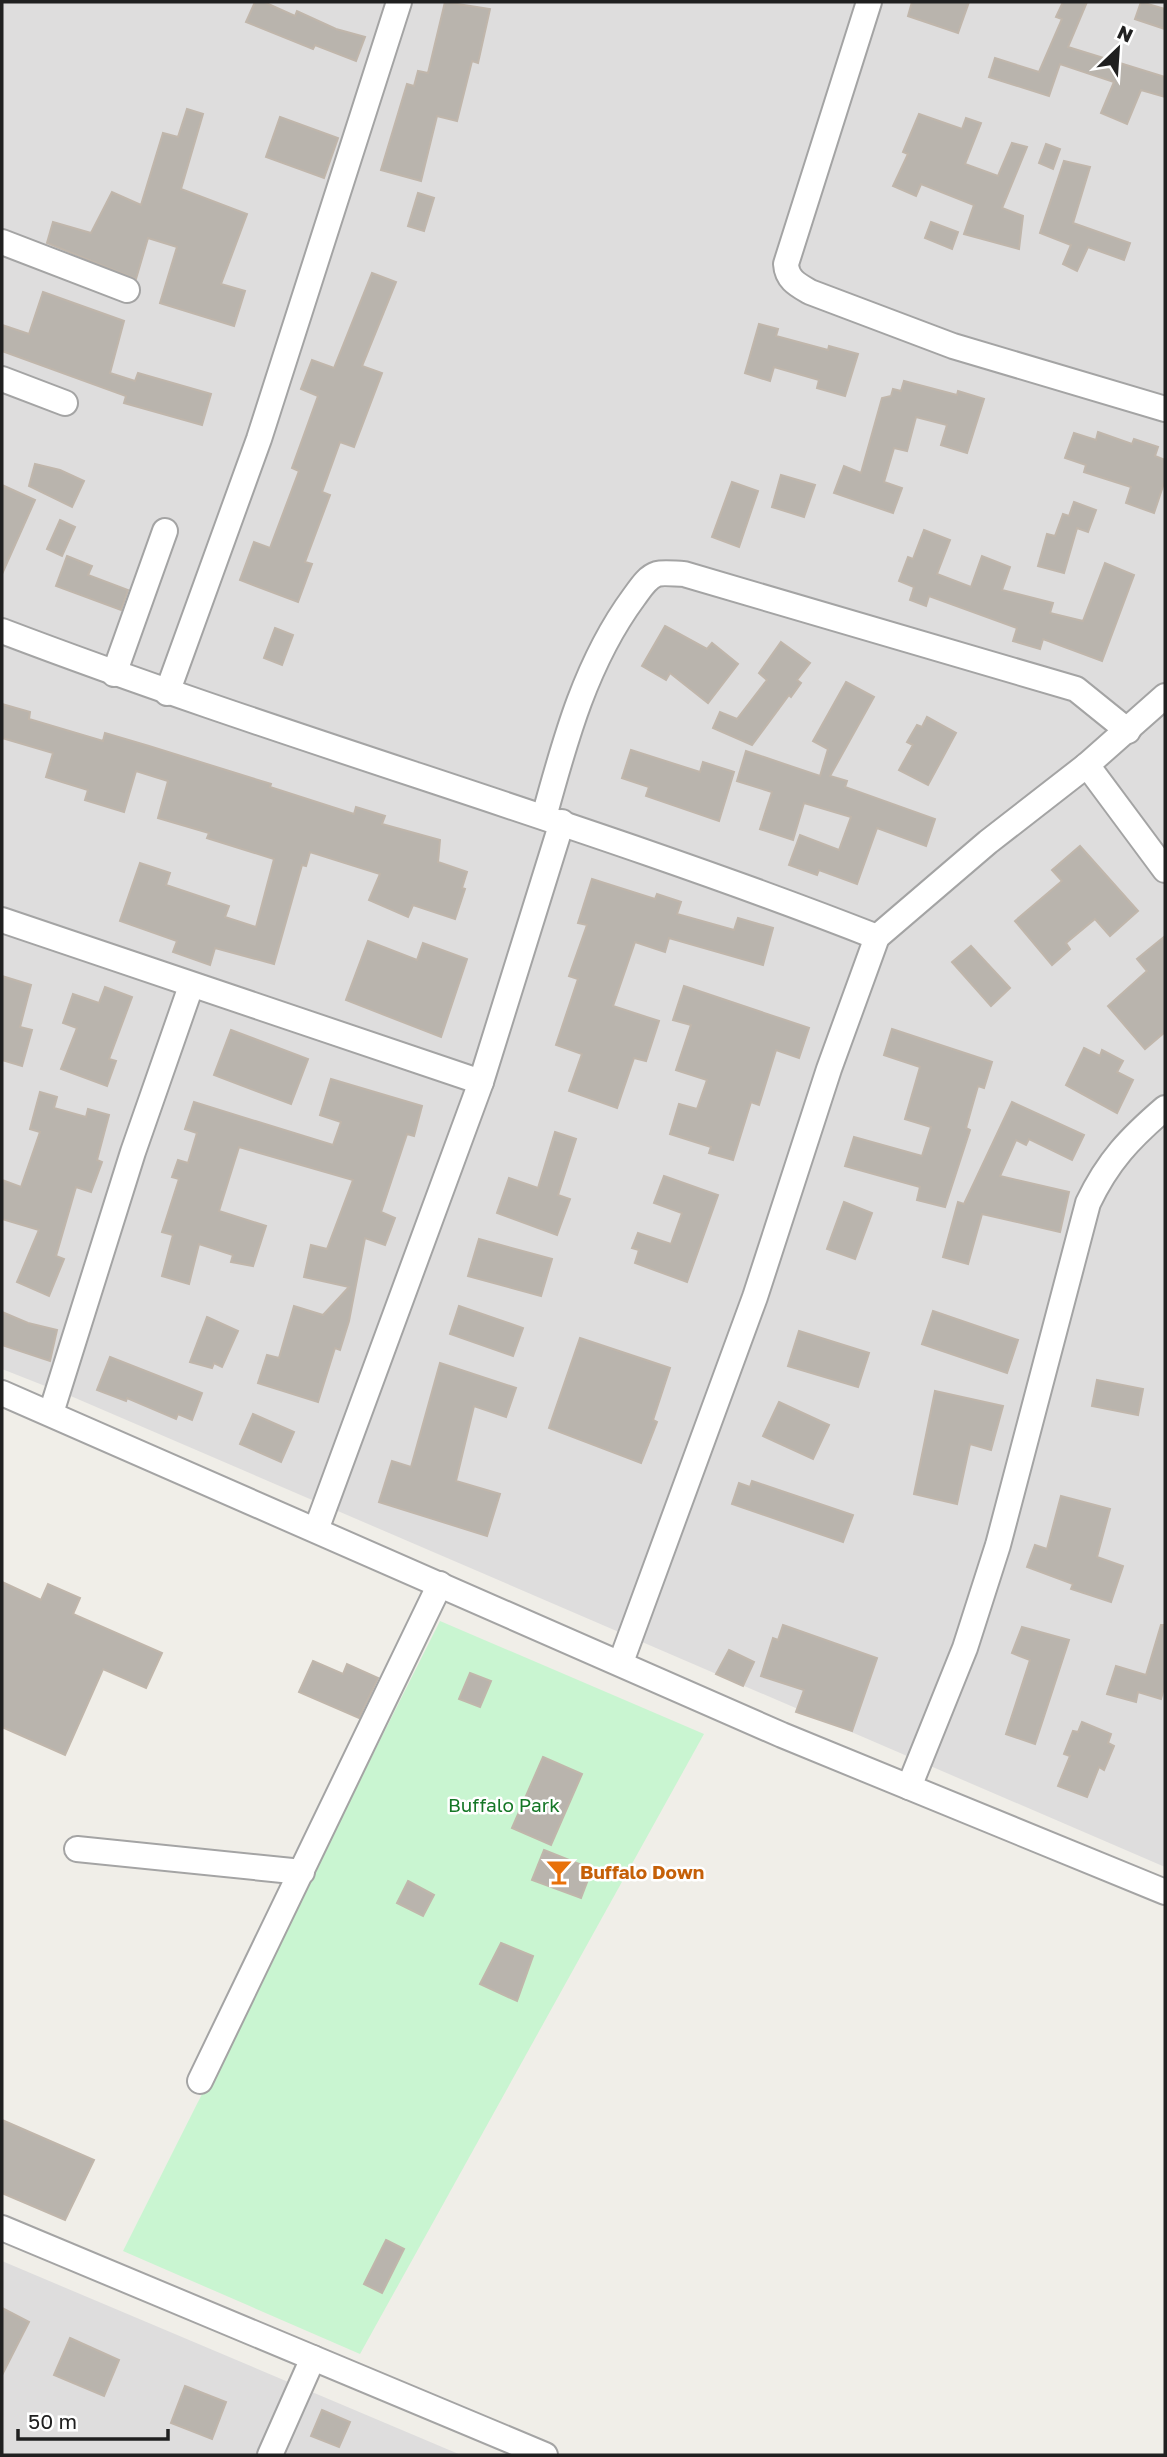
<svg xmlns="http://www.w3.org/2000/svg" width="1167" height="2457" viewBox="0 0 1167 2457" font-family="'Golos Text',sans-serif">
<rect width="100%" height="100%" fill="#f0eee8"/>
<!-- residential -->
<g fill="#dedddd">
<polygon points="2,2 1165,2 1165,1867 73,1397 2,1369"/>
<polygon points="2,2261 461,2455 2,2455"/>
</g>
<!-- park -->
<polygon fill="#c9f5d1" points="440,1621 704,1734 360,2354 123,2251"/>
<!-- building -->
<g fill="#b9b4ad" stroke="#c0b6ab" stroke-width="2">
<polygon points="255,2 264,2 295,16 297,11 336,29 365,37 356,61 315,45 313,49 246,22"/>
<polygon points="445,2 490,9 478,63 472,61 457,121 437,116 421,181 381,170 407,84 414,86 418,71 428,73"/>
<polygon points="912,2 969,2 958,33 908,16"/>
<polygon points="1063,2 1087,2 1068,47 1165,77 1165,97 1141,90 1127,124 1101,113 1114,82 1060,64 1049,96 989,77 995,58 1039,72 1062,19 1056,17"/>
<polygon points="1141,2 1165,9 1165,29 1135,19"/>
<polygon points="187,109 203,114 181,189 247,214 221,284 245,291 234,326 160,303 177,247 148,238 136,279 47,243 53,222 91,233 112,192 141,205 163,133 178,137"/>
<polygon points="919,114 962,129 966,118 981,123 965,164 998,176 1012,143 1027,147 1002,208 1023,216 1019,249 964,234 974,205 921,184 916,196 893,186 908,154 903,152"/>
<polygon points="280,117 338,138 324,178 266,157"/>
<polygon points="1046,144 1060,149 1053,169 1039,163"/>
<polygon points="1064,161 1090,167 1073,223 1130,243 1124,260 1088,247 1077,271 1063,264 1071,245 1040,233"/>
<polygon points="418,193 434,198 424,231 408,226"/>
<polygon points="931,222 958,232 952,249 925,238"/>
<polygon points="372,273 396,282 362,366 382,373 354,447 340,442 322,492 330,495 305,562 312,564 298,602 240,580 254,542 270,548 299,471 292,468 318,396 301,389 312,360 334,368"/>
<polygon points="43,292 124,321 110,373 135,381 138,373 211,394 202,425 124,403 126,396 2,351 2,325 29,334"/>
<polygon points="759,324 778,329 776,336 828,350 829,346 858,354 845,396 817,388 819,380 774,367 770,381 745,373"/>
<polygon points="904,381 957,395 958,391 984,399 967,453 941,445 947,425 916,417 907,451 894,448 884,482 902,488 893,513 834,493 844,466 861,473 882,398 891,396 893,389 901,391"/>
<polygon points="1098,432 1132,444 1134,439 1158,447 1155,456 1165,460 1165,480 1154,513 1126,503 1131,487 1084,472 1086,465 1065,458 1074,433 1096,440"/>
<polygon points="35,464 60,470 84,481 72,507 29,486"/>
<polygon points="781,475 815,485 804,517 772,507"/>
<polygon points="732,482 758,491 739,547 712,537"/>
<polygon points="2,485 35,500 2,574"/>
<polygon points="1074,502 1096,510 1088,532 1077,528 1064,573 1038,566 1047,534 1055,536 1063,514 1069,516"/>
<polygon points="60,520 75,527 62,556 47,549"/>
<polygon points="924,530 950,540 937,574 971,587 982,556 1010,567 1002,590 1053,603 1050,613 1083,621 1105,563 1134,575 1102,661 1043,639 1040,649 1013,641 1017,628 929,596 926,606 910,600 914,587 899,581 908,557 913,559"/>
<polygon points="67,556 92,566 88,575 128,590 121,610 56,586"/>
<polygon points="665,626 707,649 712,643 738,664 708,703 670,673 666,680 642,666"/>
<polygon points="275,628 293,635 282,665 264,658"/>
<polygon points="781,642 810,663 797,680 801,683 791,697 789,695 752,745 713,728 720,712 737,719 767,680 759,673"/>
<polygon points="846,682 874,697 830,776 847,781 845,787 935,819 926,846 877,828 857,884 819,870 817,875 789,865 800,835 839,850 851,817 804,803 793,840 760,829 772,792 737,781 746,751 820,776 828,749 813,741"/>
<polygon points="2,704 30,712 29,719 103,741 105,733 149,746 271,784 270,787 354,814 356,807 385,816 382,824 440,840 438,862 467,872 462,888 465,889 455,919 413,905 408,917 369,900 380,874 310,852 306,866 302,865 274,964 215,948 210,965 173,952 177,941 120,921 140,863 170,873 166,885 229,906 225,917 256,927 274,859 207,838 209,833 158,818 168,781 136,771 124,812 85,800 88,790 46,777 53,753 2,738"/>
<polygon points="927,717 956,733 928,785 899,770 913,745 907,742 917,725 922,727"/>
<polygon points="631,750 700,772 703,762 734,772 719,821 646,796 649,787 622,778"/>
<polygon points="1080,846 1138,911 1110,936 1095,919 1066,943 1070,949 1052,965 1015,921 1062,881 1052,870"/>
<polygon points="592,879 655,899 657,894 681,902 677,914 734,930 738,918 773,928 763,965 669,938 665,952 635,942 613,1006 659,1021 646,1061 634,1058 617,1108 569,1091 582,1054 556,1045 578,979 569,976 587,925 578,923"/>
<polygon points="1165,936 1165,1032 1145,1049 1108,1006 1147,971 1137,959"/>
<polygon points="368,941 417,960 423,943 467,959 441,1037 346,1000"/>
<polygon points="971,946 1010,988 991,1006 952,962"/>
<polygon points="2,976 31,985 20,1027 32,1030 22,1066 2,1060"/>
<polygon points="684,986 809,1028 799,1058 776,1050 759,1105 751,1102 733,1160 709,1153 711,1147 670,1134 679,1104 697,1109 707,1080 676,1070 691,1025 673,1020"/>
<polygon points="105,987 132,997 109,1059 116,1061 107,1086 61,1069 77,1028 63,1023 73,994 99,1003"/>
<polygon points="892,1029 992,1062 984,1088 978,1086 966,1128 970,1130 945,1207 917,1200 920,1187 845,1166 854,1137 922,1156 931,1127 905,1119 920,1067 884,1055"/>
<polygon points="231,1030 308,1059 291,1104 214,1075"/>
<polygon points="1084,1048 1100,1056 1102,1050 1123,1061 1117,1072 1133,1080 1117,1113 1066,1085"/>
<polygon points="331,1079 422,1106 414,1136 407,1134 381,1212 395,1218 385,1245 365,1238 349,1321 340,1350 335,1348 318,1402 258,1383 267,1355 279,1358 294,1306 323,1315 349,1287 304,1277 311,1245 327,1249 353,1180 239,1147 219,1211 266,1226 253,1266 231,1262 233,1255 199,1244 189,1284 162,1276 173,1235 162,1232 179,1179 172,1177 178,1160 188,1163 197,1133 185,1129 194,1102 333,1145 341,1122 320,1115"/>
<polygon points="40,1092 57,1097 54,1108 86,1117 88,1109 109,1115 97,1160 102,1162 91,1192 76,1187 56,1256 64,1259 49,1296 17,1282 39,1230 2,1219 2,1180 21,1187 40,1132 30,1129"/>
<polygon points="1012,1102 1084,1135 1072,1160 1029,1139 1026,1145 1016,1140 1000,1176 1069,1192 1060,1232 982,1214 968,1264 943,1257 958,1202 964,1204"/>
<polygon points="555,1132 576,1139 558,1195 570,1199 557,1235 497,1213 509,1178 538,1188"/>
<polygon points="664,1176 718,1195 687,1282 635,1263 639,1250 632,1248 638,1233 671,1244 682,1213 654,1203"/>
<polygon points="844,1202 872,1213 855,1259 827,1249"/>
<polygon points="479,1239 552,1259 541,1296 468,1276"/>
<polygon points="459,1306 523,1328 513,1356 450,1334"/>
<polygon points="933,1311 1018,1340 1007,1373 922,1344"/>
<polygon points="2,1312 28,1323 57,1330 50,1361 2,1345"/>
<polygon points="207,1317 238,1331 222,1367 214,1363 212,1368 190,1362"/>
<polygon points="799,1331 869,1353 858,1387 788,1366"/>
<polygon points="580,1338 670,1368 653,1420 657,1422 641,1463 549,1428"/>
<polygon points="110,1357 202,1393 192,1420 178,1414 176,1419 127,1398 126,1401 97,1390"/>
<polygon points="440,1363 516,1388 506,1417 474,1406 456,1481 500,1494 487,1536 379,1502 392,1461 411,1467"/>
<polygon points="1097,1380 1143,1389 1138,1415 1092,1406"/>
<polygon points="935,1391 1003,1406 991,1450 970,1444 957,1504 914,1494"/>
<polygon points="779,1402 829,1425 813,1459 763,1436"/>
<polygon points="253,1414 294,1432 281,1462 240,1444"/>
<polygon points="752,1481 853,1515 843,1542 732,1504 739,1483 750,1487"/>
<polygon points="1061,1496 1110,1509 1097,1557 1123,1566 1111,1602 1071,1589 1073,1584 1027,1567 1035,1545 1047,1549"/>
<polygon points="2,1582 41,1600 48,1584 80,1598 73,1614 162,1653 146,1688 103,1669 65,1755 2,1727"/>
<polygon points="783,1625 877,1658 852,1731 796,1712 804,1690 761,1676 773,1638 778,1640"/>
<polygon points="1161,1625 1165,1625 1165,1684 1161,1699 1138,1692 1136,1702 1107,1694 1116,1666 1146,1675"/>
<polygon points="1022,1627 1069,1640 1035,1744 1006,1734 1030,1660 1012,1653"/>
<polygon points="729,1650 754,1662 743,1686 716,1674"/>
<polygon points="313,1661 343,1674 347,1664 378,1678 359,1718 299,1692"/>
<polygon points="470,1673 491,1681 480,1707 459,1699"/>
<polygon points="1082,1722 1111,1734 1108,1743 1114,1746 1104,1770 1099,1767 1087,1797 1058,1786 1070,1756 1064,1754 1073,1731 1078,1732"/>
<polygon points="543,1757 582,1774 551,1845 512,1828"/>
<polygon points="544,1850 592,1869 581,1898 532,1880"/>
<polygon points="408,1881 434,1895 423,1916 397,1903"/>
<polygon points="501,1943 533,1956 517,2001 480,1984"/>
<polygon points="2,2120 94,2160 65,2220 2,2193"/>
<polygon points="386,2240 404,2249 382,2293 364,2284"/>
<polygon points="2,2308 29,2322 2,2375"/>
<polygon points="70,2338 119,2360 104,2396 54,2375"/>
<polygon points="185,2386 226,2402 212,2439 171,2423"/>
<polygon points="322,2410 350,2422 339,2447 311,2436"/>
</g>
<g fill="none" stroke-linecap="round" stroke-linejoin="round">
<!-- minor casing -->
<g stroke="#a4a4a4" stroke-width="28">
<g id="minor">
<path d="M869,2L786,264C787,280 798,285 810,292L953,346L1165,409"/>
<polyline points="2,242 127,290"/>
<polyline points="2,379 65,403"/>
<path d="M2,631C291,741 589,824 877,937"/>
<polyline points="114,674 165,531"/>
<polyline points="167,693 259,439 399,2"/>
<polyline points="1087,765 1165,870"/>
<path d="M544,817C565,740 586,662 634,597C640,589 647,577 657,574C664,572 676,574 684,574L1076,689L1128,731"/>
<polyline points="2,920 481,1082"/>
<polyline points="2,1393 782,1735 1165,1892"/>
<polyline points="51,1413 133,1152 191,986"/>
<polyline points="316,1530 481,1082 562,822"/>
<polyline points="621,1662 755,1297 829,1069 877,937 988,842 1087,765 1165,696"/>
<path d="M909,1787L965,1648L998,1545L1088,1203C1108,1161 1130,1138 1165,1108"/>
<polyline points="77,1849 302,1872"/>
<polyline points="200,2081 440,1584"/>
<polyline points="2,2228 545,2455"/>
<polyline points="270,2455 313,2358"/>
</g>
</g>
<!-- minor -->
<use href="#minor" stroke="#fff" stroke-width="24"/>
</g>
<!-- icons -->
<defs>
<g id="bar-bare" transform="scale(2.1)"><path d="M-6-5H6L.8 .8V4.5H3.5V6h-7V4.5H-.8V.8Z" fill="#e8710a" stroke="#fff" stroke-width="2.5" paint-order="stroke"/></g>
</defs>
<g fill-rule="evenodd">
<use href="#bar-bare" x="559" y="1872"/>
</g>
<g text-anchor="middle" stroke-width="5" stroke-linejoin="round" paint-order="stroke">
<!-- park labels -->
<g font-size="19" fill="#157726" stroke="#fff">
<text x="504" y="1812">Buffalo Park</text>
</g>
<!-- food labels -->
<g font-size="19" font-weight="bold" fill="#c56008" stroke="#fff" text-anchor="start">
<text x="580" y="1879">Buffalo Down</text>
</g>
</g>
<!-- border -->
<rect width="1167" height="2457" fill="none" stroke="#202020" stroke-width="7"/>
<!-- north arrow -->
<g transform="translate(1118 49) rotate(25)" stroke="#ffffff" stroke-width="5" paint-order="stroke">
<path d="M0-5L12 26L0 18L-12 26Z" fill="#202020"/>
<text y="-10" font-size="19" font-weight="bold" text-anchor="middle" fill="#202020">N</text>
</g>
<!-- scale -->
<path d="M18 2429v10h150v-10" fill="none" stroke="#202020" stroke-width="3.5"/>
<text x="28" y="2429" font-size="21" fill="#202020" stroke="#ffffff" stroke-width="5" paint-order="stroke">50 m</text>
</svg>
